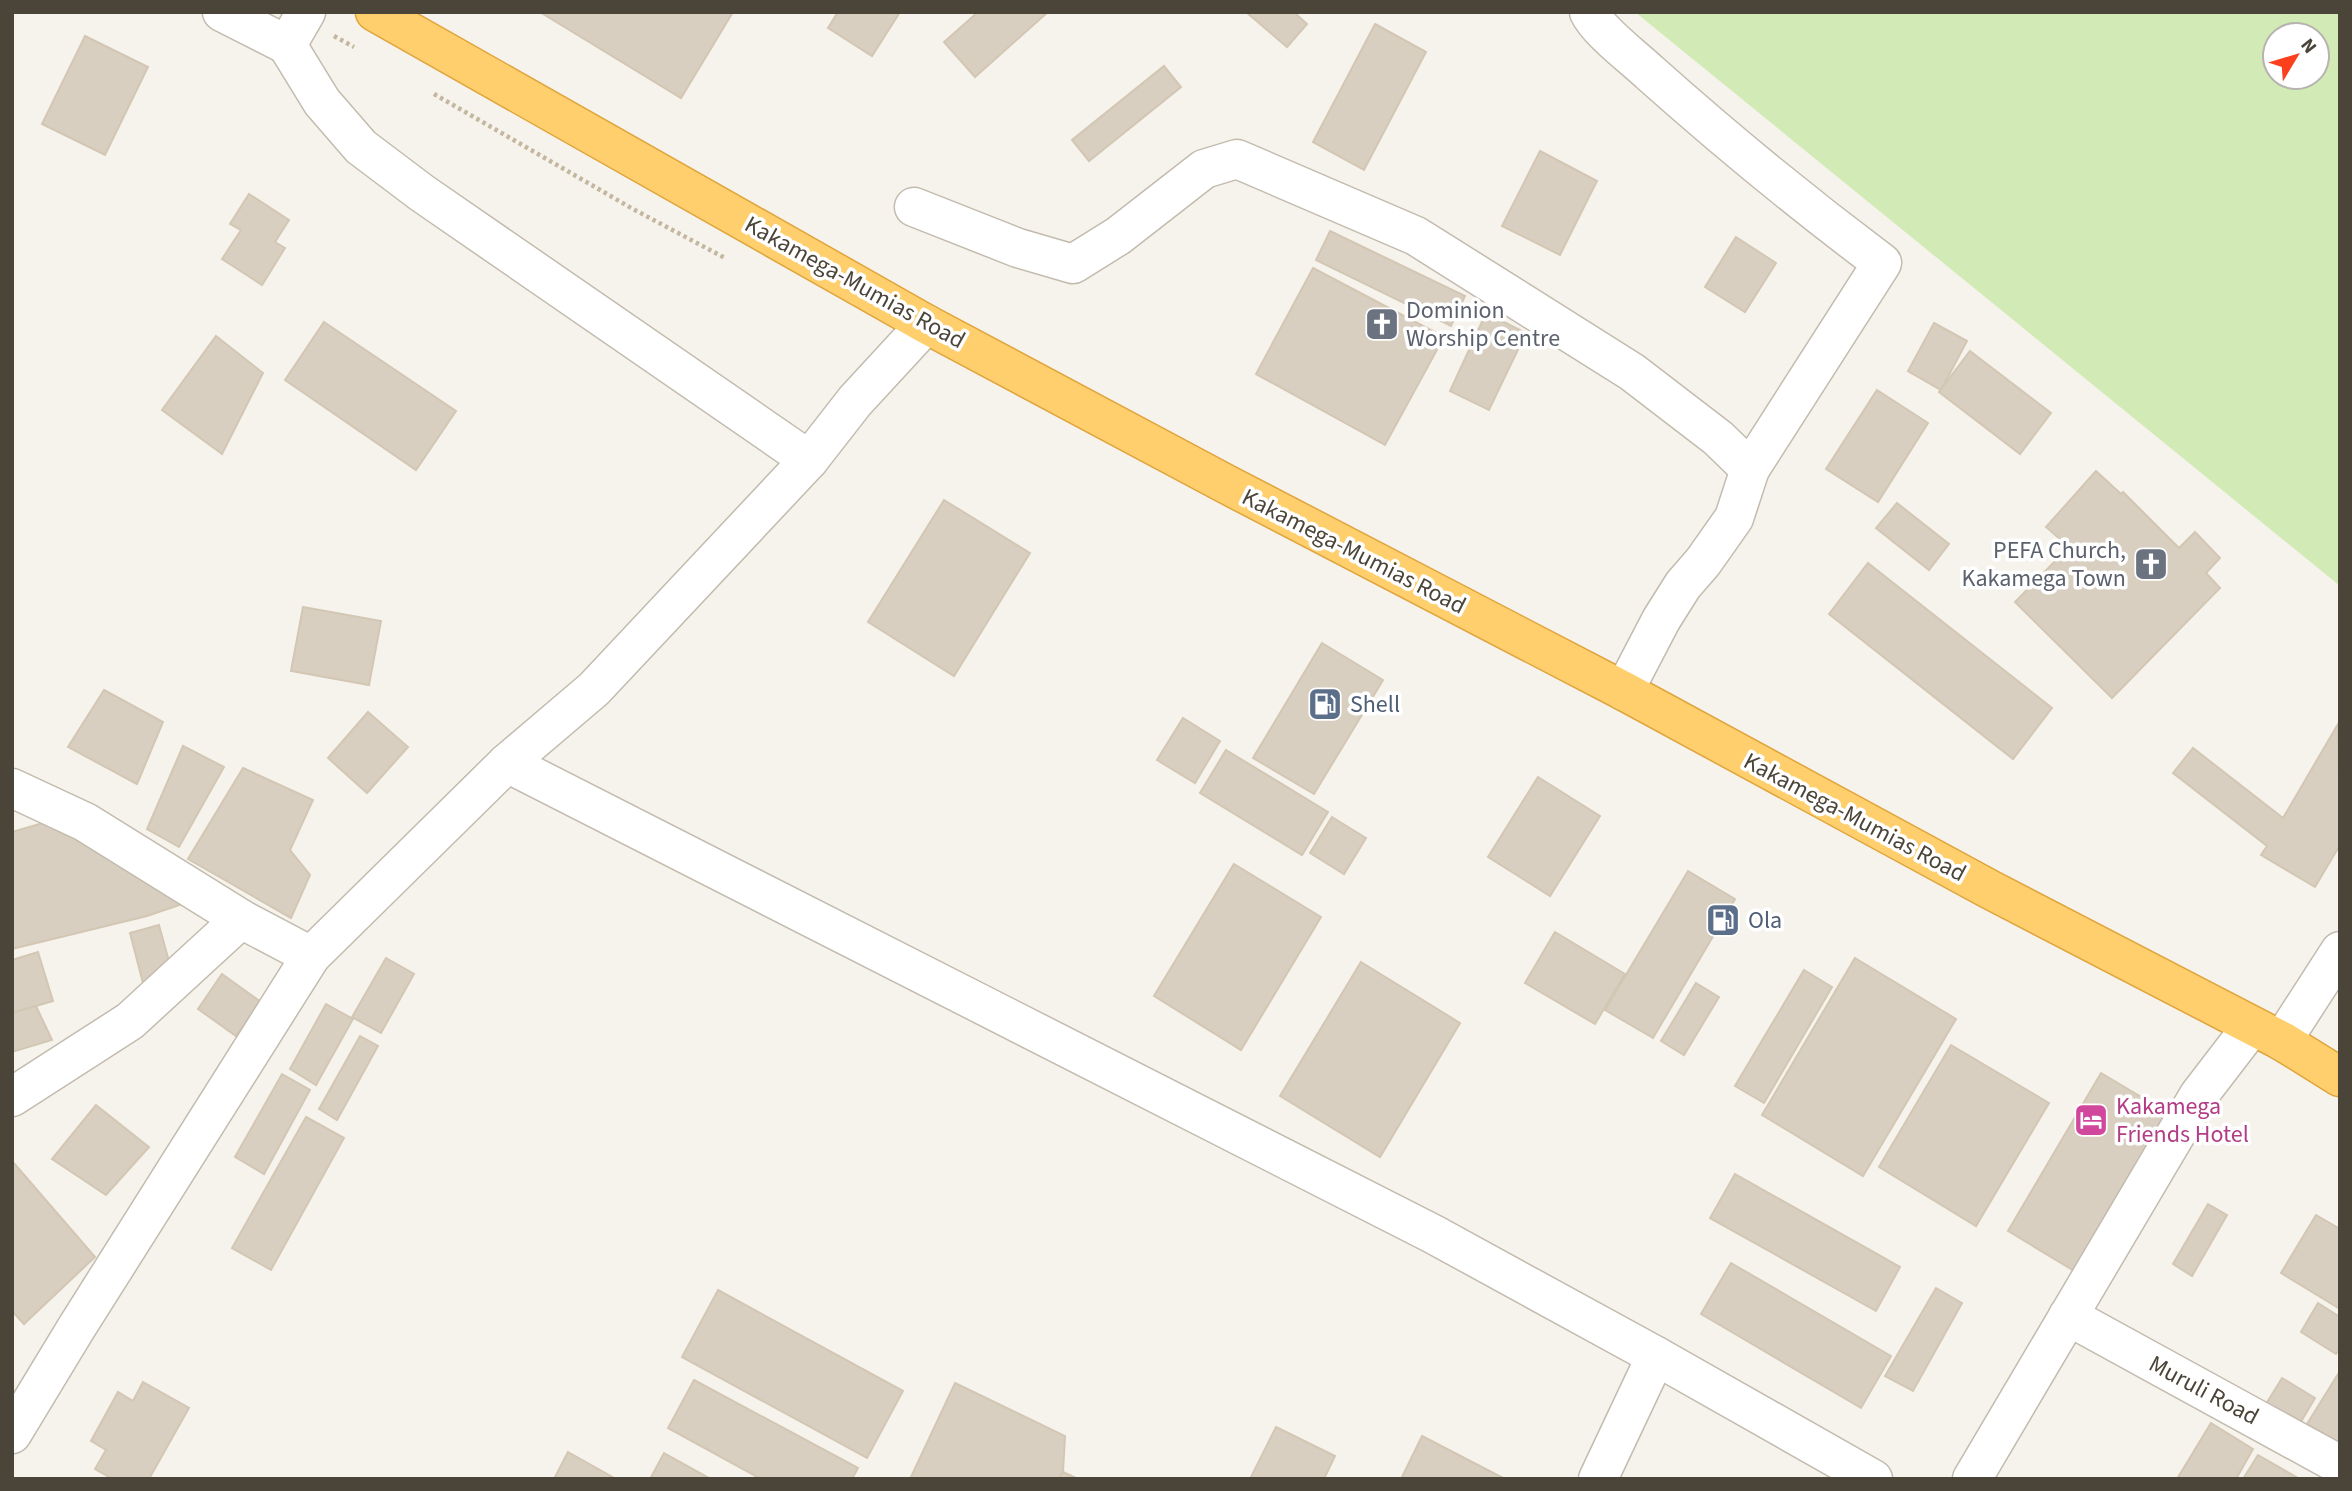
<svg xmlns="http://www.w3.org/2000/svg" width="2352" height="1491" viewBox="0 0 2352 1491" font-family="'Source Sans 3',sans-serif">
<rect width="100%" height="100%" fill="#f6f3ec"/>
<!-- green -->
<path fill="#d2eab5" fill-rule="evenodd" d="M1635,12H2340V586ZM2275,35H2317V77H2275Z"/>
<!-- building -->
<g fill="#d8cfc1" stroke="#d3c7b4" stroke-width="2">
<polygon points="540,12 733,12 681,98"/>
<polygon points="838,12 900,12 872,56 828,28"/>
<polygon points="978,12 1048,12 975,77 944,42"/>
<polygon points="1246,12 1294,12 1307,24 1287,47"/>
<polygon points="1375,24 1426,52 1364,170 1313,142"/>
<polygon points="85,36 148,67 105,155 42,124"/>
<polygon points="1164,66 1181,87 1089,161 1072,140"/>
<polygon points="1540,151 1597,181 1560,255 1502,226"/>
<polygon points="249,194 289,220 275,242 285,248 262,285 222,259 241,230 230,224"/>
<polygon points="1330,231 1465,296 1451,326 1316,260"/>
<polygon points="1736,237 1776,263 1745,312 1705,287"/>
<polygon points="1313,268 1444,337 1385,445 1256,374"/>
<polygon points="1486,313 1526,333 1489,410 1450,391"/>
<polygon points="324,322 456,411 416,470 285,380"/>
<polygon points="1934,323 1967,341 1941,390 1908,371"/>
<polygon points="216,336 263,373 222,454 162,410"/>
<polygon points="1970,351 2051,413 2020,454 1939,392"/>
<polygon points="1877,390 1928,423 1878,502 1826,469"/>
<polygon points="2096,471 2121,494 2123,492 2179,548 2195,532 2220,558 2206,573 2220,588 2112,698 2015,602 2069,547 2046,527"/>
<polygon points="944,500 1030,553 954,676 868,622"/>
<polygon points="1897,503 1949,544 1929,570 1876,528"/>
<polygon points="1868,563 2052,708 2013,759 1829,614"/>
<polygon points="303,607 381,621 369,685 291,671"/>
<polygon points="1322,643 1383,680 1314,794 1253,758"/>
<polygon points="104,690 163,722 137,784 68,747"/>
<polygon points="368,712 408,747 367,793 328,758"/>
<polygon points="1183,718 1220,741 1195,783 1157,760"/>
<polygon points="2338,724 2340,845 2315,887 2261,855 2267,846 2173,773 2193,748 2283,818"/>
<polygon points="183,746 224,767 179,847 147,829"/>
<polygon points="1226,750 1328,812 1302,855 1200,793"/>
<polygon points="243,768 313,800 290,850 310,875 291,918 188,859"/>
<polygon points="1538,777 1600,816 1550,896 1488,857"/>
<polygon points="1332,817 1366,838 1344,874 1310,853"/>
<polygon points="46,822 188,902 147,916 12,949 12,832"/>
<polygon points="1234,864 1321,917 1241,1050 1154,996"/>
<polygon points="1688,871 1735,899 1653,1038 1605,1010"/>
<polygon points="159,925 173,976 143,983 130,933"/>
<polygon points="1555,932 1625,974 1595,1024 1525,983"/>
<polygon points="38,952 53,1001 12,1013 12,960"/>
<polygon points="386,958 414,974 381,1033 352,1017"/>
<polygon points="1855,958 1956,1019 1863,1176 1762,1115"/>
<polygon points="1361,962 1460,1023 1380,1157 1280,1096"/>
<polygon points="1804,970 1832,987 1764,1103 1735,1086"/>
<polygon points="222,974 261,1002 236,1036 198,1009"/>
<polygon points="1696,983 1719,997 1684,1055 1661,1041"/>
<polygon points="326,1004 353,1019 316,1085 290,1069"/>
<polygon points="36,1006 52,1040 12,1052 12,1013"/>
<polygon points="360,1036 378,1046 337,1120 319,1109"/>
<polygon points="1951,1045 2049,1103 1976,1226 1879,1167"/>
<polygon points="2101,1073 2170,1114 2076,1272 2008,1231"/>
<polygon points="282,1074 310,1090 264,1174 235,1157"/>
<polygon points="96,1105 149,1147 106,1195 52,1159"/>
<polygon points="306,1117 344,1138 271,1270 232,1248"/>
<polygon points="12,1161 95,1257 24,1324 12,1311"/>
<polygon points="1735,1174 1900,1267 1876,1311 1710,1218"/>
<polygon points="2208,1204 2227,1215 2192,1276 2173,1264"/>
<polygon points="2316,1215 2340,1229 2340,1309 2281,1273"/>
<polygon points="1731,1263 1891,1356 1861,1408 1701,1314"/>
<polygon points="1936,1288 1962,1303 1913,1391 1885,1376"/>
<polygon points="718,1290 903,1391 867,1458 682,1357"/>
<polygon points="2318,1303 2340,1317 2340,1349 2336,1354 2301,1332"/>
<polygon points="2340,1371 2340,1444 2307,1424"/>
<polygon points="2282,1378 2315,1398 2299,1425 2266,1404"/>
<polygon points="694,1380 858,1468 852,1479 761,1479 668,1428"/>
<polygon points="143,1382 189,1408 149,1479 113,1479 95,1469 106,1450 91,1441 118,1392 133,1401"/>
<polygon points="955,1383 1065,1436 1063,1472 1059,1479 910,1479"/>
<polygon points="2211,1423 2253,1449 2236,1479 2177,1479"/>
<polygon points="1276,1427 1335,1456 1324,1479 1250,1479"/>
<polygon points="1422,1436 1505,1479 1401,1479"/>
<polygon points="568,1452 616,1479 554,1479"/>
<polygon points="664,1453 711,1479 650,1479"/>
<polygon points="2258,1455 2298,1478 2243,1479"/>
<polygon points="1063,1472 1078,1479 1059,1479"/>
</g>
<g fill="none" stroke-linecap="round" stroke-linejoin="round">
<!-- minor casing -->
<g stroke="#c2bbae" stroke-width="41">
<g id="minor">
<polyline points="222,12 287,45"/>
<polyline points="306,12 287,45 322,102 361,147 422,193 809,460"/>
<path d="M1589,12C1598,31 1633,57 1649,72C1724,139 1802,203 1882,263L1750,469"/>
<polyline points="914,207 1018,248 1073,264 1118,236 1204,169 1237,159 1416,236 1632,372 1718,438 1750,469 1734,518 1703,562 1683,585 1661,620 1624,691"/>
<polyline points="507,763 1433,1234 1656,1356 1873,1479"/>
<polyline points="12,788 85,822 241,919 311,956"/>
<polyline points="2282,1041 2340,951"/>
<polyline points="12,1097 130,1021 241,919"/>
<polyline points="2068,1316 2340,1465"/>
<polyline points="12,1434 75,1330 311,956 507,763 594,689 809,460 855,401 926,324"/>
<polyline points="1598,1479 1656,1356"/>
<polyline points="1972,1479 2199,1095 2252,1026"/>
</g>
</g>
<!-- highway casing -->
<g stroke="#e0a43c" stroke-width="41">
<polyline id="highway" points="375,12 926,324 1226,484 1624,691 1989,889 2282,1041 2340,1077"/>
</g>
<!-- path -->
<g stroke="#c4b79f" stroke-width="4.5" stroke-dasharray="3.5 3.5" stroke-linecap="butt">
<polyline points="334,36 354,47"/>
<polyline points="434,94 633,209 725,258"/>
</g>
<!-- minor -->
<use href="#minor" stroke="#fff" stroke-width="38"/>
<!-- highway -->
<use href="#highway" stroke="#ffcf6e" stroke-width="38"/>
</g>
<!-- icons -->
<defs>
<g id="church-square" transform="scale(1.75)"><rect x="-9" y="-9" width="18" height="18" rx="4" fill="#6b7280" stroke="#fff"/><path d="M-1.2-6h2.4v3.5h3.3v2.4h-3.3V6h-2.4V-.1h-3.3v-2.4h3.3Z" fill="#fff"/></g>
<g id="fuel-square" transform="scale(1.75)"><rect x="-9" y="-9" width="18" height="18" rx="4" fill="#5c6f8a" stroke="#fff"/><path d="M-5.5-6h7V0h2V4h1.3V-2.5L3-4.5l.8-.8L6-3V5H2.5V1h-1V6h-7ZM-4.2-4.7v3.2H.2V-4.7Z" fill="#fff"/></g>
<g id="hotel-square" transform="scale(1.75)"><rect x="-9" y="-9" width="18" height="18" rx="4" fill="#d1479c" stroke="#fff"/><path d="M-6-4.5h1.5V1H6V5H4.5V3h-9V5H-6ZM-4 0a1.8 1.8 0 1 1 3.6 0ZM.5 0V-2.5h3Q6-2.5 6 0Z" fill="#fff"/></g>
</defs>
<g fill-rule="evenodd">
<use href="#church-square" x="1382" y="324"/>
<use href="#church-square" x="2151" y="564"/>
<use href="#fuel-square" x="1325" y="704"/>
<use href="#fuel-square" x="1723" y="920"/>
<use href="#hotel-square" x="2091" y="1120"/>
</g>
<g text-anchor="middle" stroke-width="7" stroke-linejoin="round" paint-order="stroke">
<!-- street labels -->
<g font-size="24" fill="#4b4439" stroke="#fff">
<text transform="translate(855 282) rotate(29)" y="8">Kakamega-Mumias Road</text>
<text transform="translate(1354 551) rotate(27)" y="8">Kakamega-Mumias Road</text>
<text transform="translate(1855 817) rotate(28)" y="8">Kakamega-Mumias Road</text>
<text transform="translate(2204 1390) rotate(28)" y="8">Muruli Road</text>
</g>
<!-- worship labels -->
<g font-size="24" fill="#5b616d" stroke="#fff" text-anchor="start">
<text x="1406" y="318">Dominion<tspan x="1406" dy="28">Worship Centre</tspan></text>
<text x="2126" y="558" text-anchor="end">PEFA Church,<tspan x="2126" dy="28">Kakamega Town</tspan></text>
</g>
<!-- service labels -->
<g font-size="24" fill="#4e5e75" stroke="#fff" text-anchor="start">
<text x="1350" y="712">Shell</text>
<text x="1748" y="928">Ola</text>
</g>
<!-- hotel labels -->
<g font-size="24" fill="#b23c85" stroke="#fff" text-anchor="start">
<text x="2116" y="1114">Kakamega<tspan x="2116" dy="28">Friends Hotel</tspan></text>
</g>
</g>
<!-- border -->
<rect width="2352" height="1491" fill="none" stroke="#4b4439" stroke-width="28"/>
<!-- north arrow -->
<g transform="translate(2296 56) rotate(52)"><circle r="33" fill="#ffffff" stroke="#b7b4b0" stroke-width="2"/>
<path d="M0-5L12 26L0 18L-12 26Z" fill="#fc3f1d"/>
<text y="-10" font-size="19" font-weight="bold" text-anchor="middle" fill="#4b4439">N</text>
</g>
</svg>
